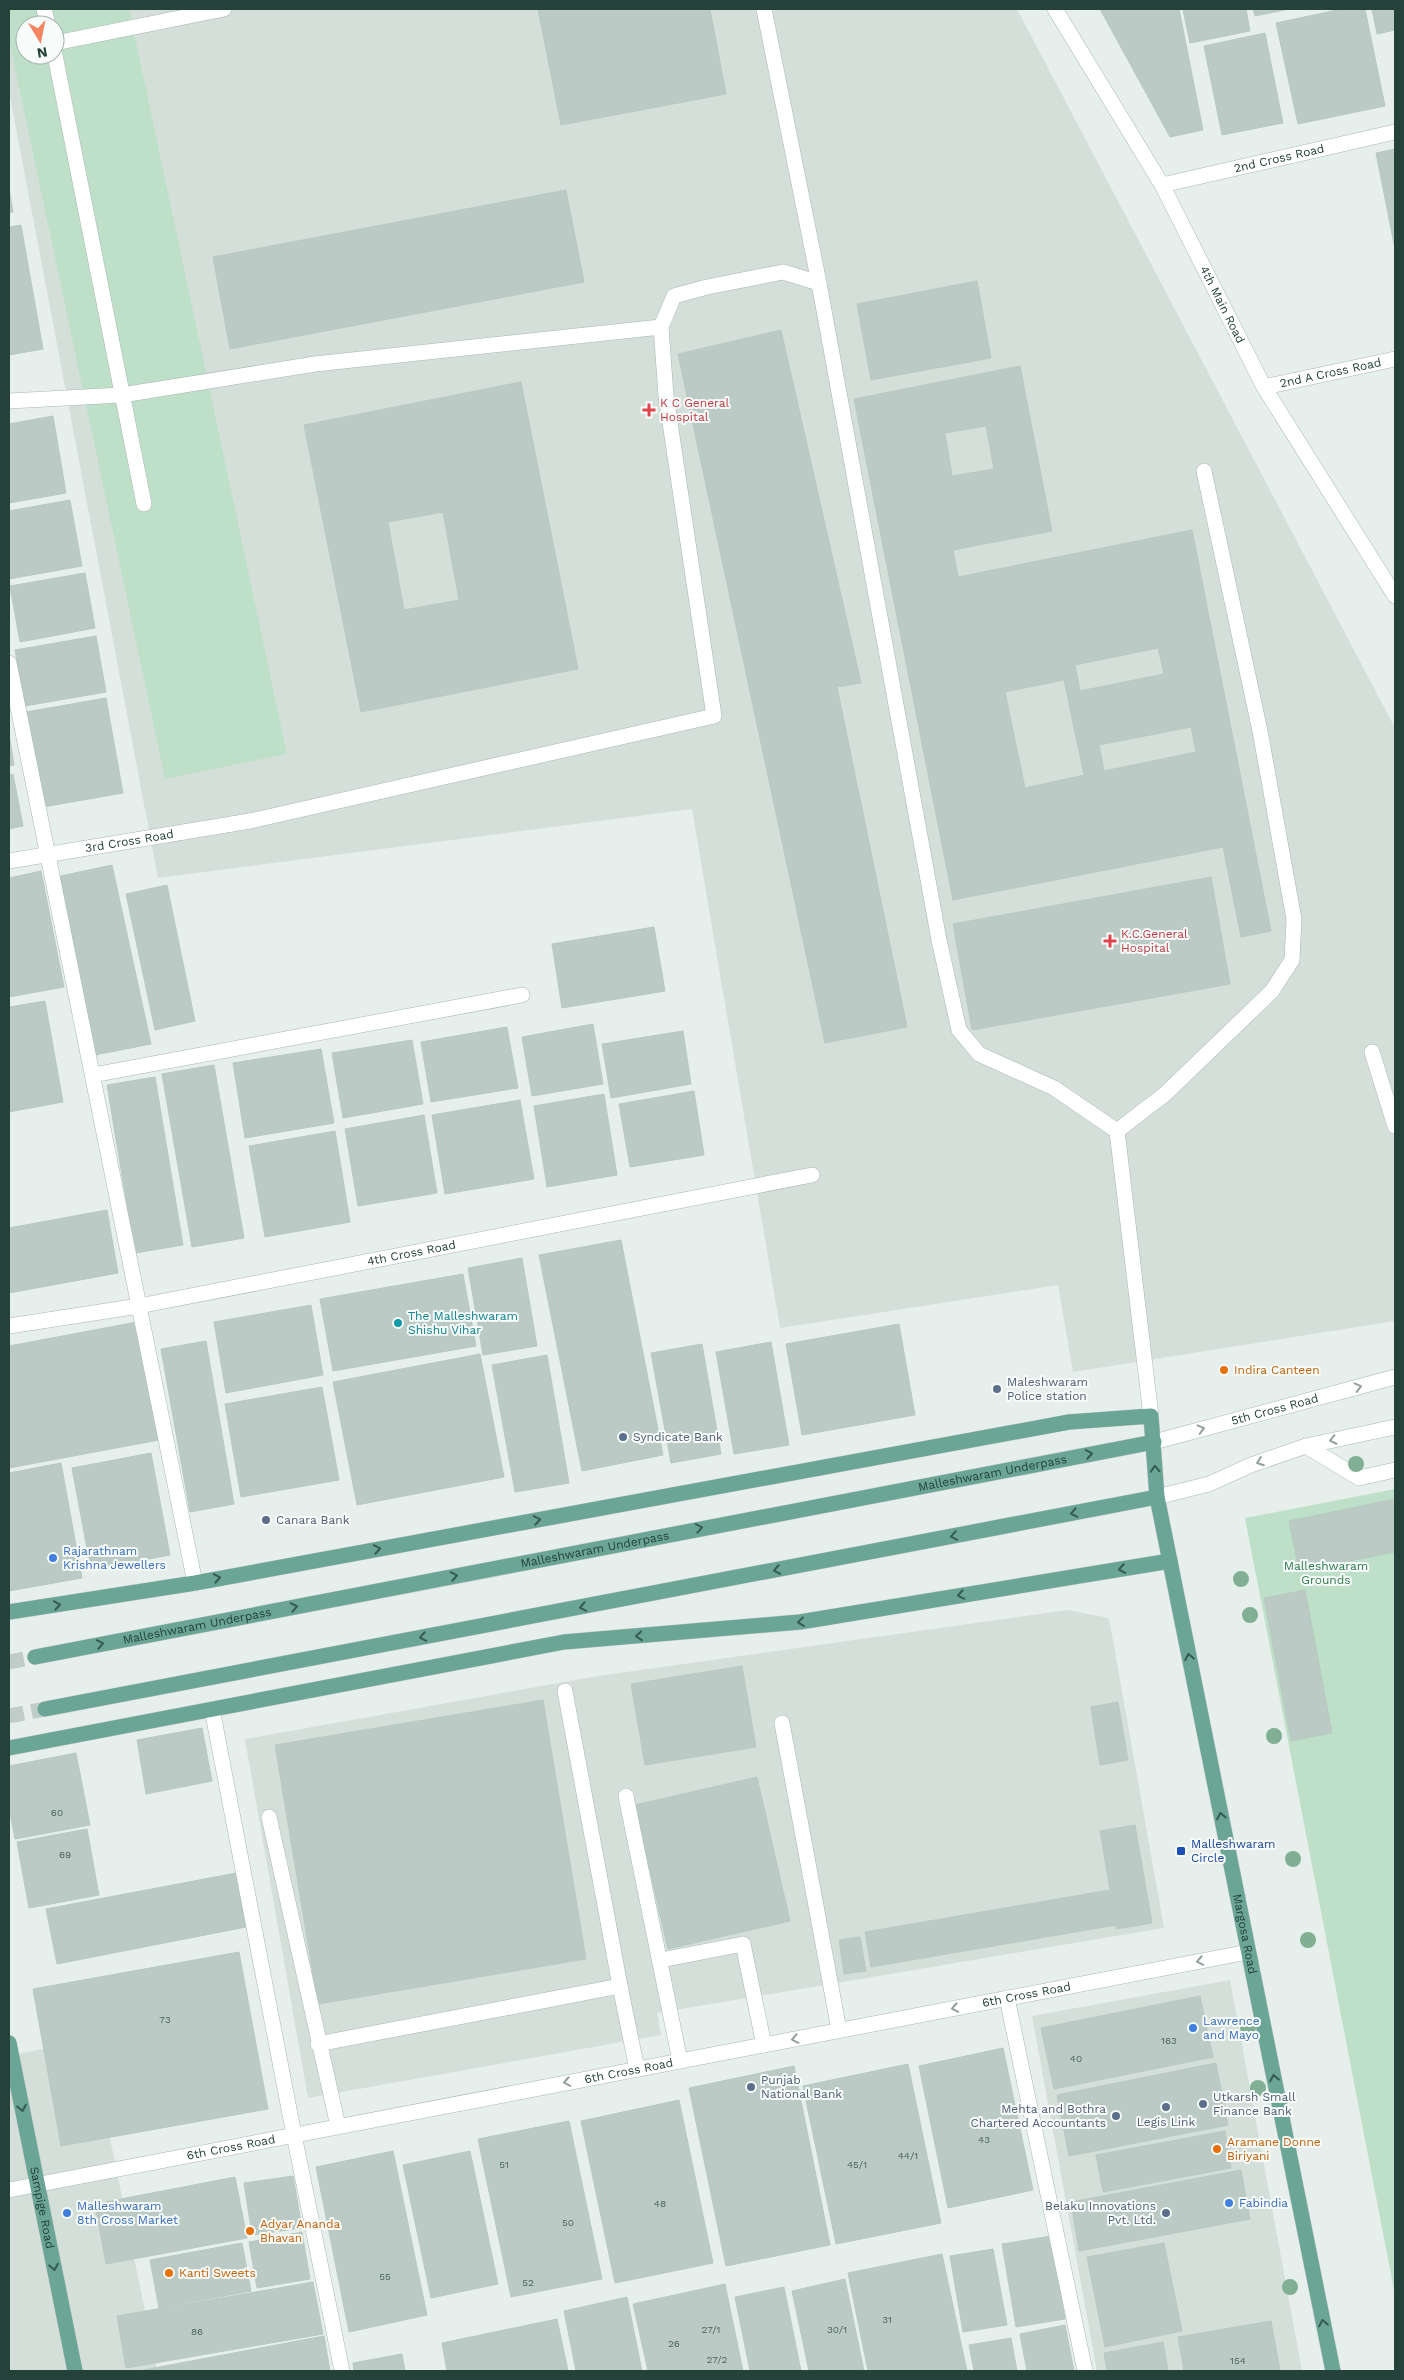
<svg xmlns="http://www.w3.org/2000/svg" width="1404" height="2380" viewBox="0 0 1404 2380" font-family="'Work Sans',sans-serif">
<rect width="100%" height="100%" fill="#e6efeb"/>
<!-- built -->
<g fill="#d4dfda" fill-rule="evenodd">
<path d="M9,9H1017L1395,728V1321L1073,1372L1058,1285L780,1328L692,809L158,878L9,91ZM25,25H55V55H25Z"/>
<polygon points="1068,1610 1109,1618 1164,1928 657,2013 661,2035 308,2098 245,1739 598,1676"/>
<polygon points="1230,1980 1302,2371 1097,2371 1032,2016"/>
<polygon points="90,2039 157,2371 9,2371 9,2056"/>
</g>
<!-- green -->
<g fill="#bfe0c8" fill-rule="evenodd">
<path d="M9,9H129L287,754L165,779L9,40ZM25,25H55V55H25Z"/>
<polygon points="1395,1489 1395,2295 1245,1518"/>
</g>
<!-- building -->
<g fill="#bbcac4" stroke="#b8c9c2" fill-rule="evenodd">
<polygon points="538,9 710,9 726,94 561,125"/>
<polygon points="1100,9 1179,9 1203,130 1170,137"/>
<polygon points="1183,9 1246,9 1250,31 1190,43"/>
<polygon points="1253,9 1289,9 1255,16"/>
<polygon points="1342,9 1365,9 1385,106 1298,124 1276,23"/>
<polygon points="1372,9 1395,9 1395,30 1377,34"/>
<polygon points="1265,33 1283,123 1222,135 1204,46"/>
<polygon points="1395,149 1395,249 1376,153"/>
<polygon points="9,189 13,212 9,213"/>
<polygon points="566,190 584,282 230,349 213,257"/>
<polygon points="21,225 43,349 9,355 9,227"/>
<polygon points="977,281 991,358 871,380 857,304"/>
<polygon points="781,330 861,683 837,687 907,1027 825,1043 678,354"/>
<path d="M1020,366L1052,531L953,550L958,577L1192,530L1271,931L1241,937L1223,847L953,900L854,399ZM986,426L994,469L952,476L945,433ZM1158,648L1164,674L1080,691L1075,665ZM1064,680L1084,775L1025,788L1005,692ZM1191,727L1196,752L1104,771L1099,745Z"/>
<path d="M521,382L578,669L361,712L304,425ZM443,512L459,600L404,610L388,522Z"/>
<polygon points="53,416 66,493 9,503 9,424"/>
<polygon points="70,500 82,566 9,579 9,511"/>
<polygon points="85,573 95,628 20,642 10,586"/>
<polygon points="96,636 106,692 25,706 15,650"/>
<polygon points="106,698 123,793 43,807 26,712"/>
<polygon points="9,734 14,765 9,766"/>
<polygon points="13,774 23,826 9,829 9,775"/>
<polygon points="112,865 151,1044 95,1055 56,877"/>
<polygon points="41,871 64,987 9,997 9,878"/>
<polygon points="1211,877 1230,984 972,1030 953,924"/>
<polygon points="167,885 195,1021 155,1030 126,894"/>
<polygon points="654,927 665,991 562,1008 552,944"/>
<polygon points="45,1001 63,1102 9,1112 9,1007"/>
<polygon points="593,1024 603,1084 532,1096 522,1037"/>
<polygon points="507,1027 518,1088 431,1102 421,1042"/>
<polygon points="683,1031 691,1084 611,1098 602,1044"/>
<polygon points="412,1040 423,1104 343,1118 332,1053"/>
<polygon points="321,1049 334,1123 245,1138 233,1063"/>
<polygon points="214,1065 244,1238 192,1247 162,1074"/>
<polygon points="155,1077 183,1245 135,1253 107,1085"/>
<polygon points="694,1091 704,1155 630,1167 619,1104"/>
<polygon points="604,1094 617,1175 547,1187 534,1106"/>
<polygon points="520,1100 534,1179 445,1194 432,1115"/>
<polygon points="424,1115 437,1193 358,1206 345,1129"/>
<polygon points="335,1131 350,1222 265,1237 249,1146"/>
<polygon points="107,1210 118,1273 9,1293 9,1228"/>
<polygon points="621,1240 663,1455 582,1471 539,1255"/>
<polygon points="522,1258 537,1346 483,1355 468,1268"/>
<polygon points="463,1274 476,1346 333,1371 320,1299"/>
<polygon points="311,1305 323,1375 226,1393 214,1322"/>
<polygon points="137,1322 159,1440 9,1468 9,1346"/>
<polygon points="899,1324 915,1415 802,1435 786,1344"/>
<polygon points="206,1341 234,1504 190,1512 161,1349"/>
<polygon points="771,1342 789,1445 734,1454 716,1352"/>
<polygon points="702,1344 721,1454 671,1463 651,1353"/>
<polygon points="480,1354 504,1477 357,1505 333,1382"/>
<polygon points="547,1355 569,1483 515,1492 492,1365"/>
<polygon points="322,1387 339,1480 241,1497 225,1404"/>
<polygon points="151,1453 170,1555 91,1570 72,1468"/>
<polygon points="61,1463 82,1578 9,1591 9,1473"/>
<polygon points="1395,1499 1395,1552 1299,1571 1289,1521"/>
<polygon points="1305,1590 1332,1733 1291,1741 1264,1598"/>
<polygon points="742,1666 756,1747 645,1765 631,1684"/>
<polygon points="543,1700 586,1959 318,2004 275,1745"/>
<polygon points="1118,1702 1128,1760 1100,1765 1091,1707"/>
<polygon points="202,1728 212,1781 146,1794 137,1740"/>
<polygon points="76,1753 90,1825 15,1839 9,1807 9,1766"/>
<polygon points="757,1777 790,1921 668,1949 635,1805"/>
<polygon points="1135,1825 1152,1923 1116,1929 1116,1925 871,1967 865,1932 1110,1890 1100,1831"/>
<polygon points="87,1829 99,1895 29,1908 17,1842"/>
<polygon points="236,1873 246,1927 57,1964 46,1909"/>
<polygon points="860,1937 866,1971 844,1974 839,1940"/>
<polygon points="239,1952 268,2109 61,2146 33,1989"/>
<polygon points="1200,1996 1213,2057 1054,2089 1041,2028"/>
<polygon points="1003,2048 1033,2190 948,2208 919,2066"/>
<polygon points="1216,2063 1228,2125 1069,2156 1057,2095"/>
<polygon points="908,2064 941,2223 836,2244 803,2086"/>
<polygon points="794,2066 830,2245 726,2266 689,2088"/>
<polygon points="679,2100 713,2263 615,2283 581,2121"/>
<polygon points="569,2121 602,2279 511,2297 478,2139"/>
<polygon points="1225,2131 1231,2168 1103,2192 1096,2155"/>
<polygon points="393,2151 427,2315 349,2332 316,2167"/>
<polygon points="470,2151 498,2284 431,2298 403,2165"/>
<polygon points="1241,2170 1250,2219 1079,2251 1071,2202"/>
<polygon points="293,2176 302,2228 252,2235 244,2183"/>
<polygon points="235,2177 247,2238 106,2264 95,2204"/>
<polygon points="302,2232 310,2279 257,2288 249,2242"/>
<polygon points="1051,2236 1065,2319 1016,2327 1002,2244"/>
<polygon points="242,2243 251,2291 159,2308 150,2260"/>
<polygon points="1164,2243 1182,2331 1105,2347 1087,2257"/>
<polygon points="993,2249 1007,2325 963,2332 950,2256"/>
<polygon points="942,2254 967,2371 868,2371 848,2273"/>
<polygon points="845,2279 864,2371 809,2371 792,2291"/>
<polygon points="313,2282 323,2334 126,2368 117,2316"/>
<polygon points="725,2284 743,2371 648,2371 633,2304"/>
<polygon points="784,2287 801,2371 750,2371 735,2297"/>
<polygon points="627,2297 642,2371 576,2371 564,2311"/>
<polygon points="557,2319 568,2371 447,2371 442,2343"/>
<polygon points="1271,2321 1280,2371 1184,2371 1178,2337"/>
<polygon points="1065,2325 1074,2371 1027,2371 1020,2334"/>
<polygon points="324,2336 330,2371 138,2371"/>
<polygon points="1011,2338 1017,2371 974,2371 969,2345"/>
<polygon points="1163,2342 1168,2371 1107,2371 1104,2353"/>
<polygon points="402,2354 405,2371 354,2371 353,2363"/>
</g>
<g fill="none" stroke-linecap="round" stroke-linejoin="round">
<!-- primary-tunnel -->
<g stroke="#bfccc8" stroke-width="15" stroke-dasharray="15 8" stroke-linecap="butt">
<polyline points="9,1662 35,1657"/>
<polyline points="9,1716 45,1709"/>
</g>
<!-- service casing -->
<g stroke="#a8b8b2" stroke-width="16">
<g id="service">
<polyline points="44,9 48,25"/>
<polyline points="764,9 819,283"/>
<polyline points="55,43 224,9"/>
<polyline points="55,55 144,504"/>
<polyline points="9,401 122,395 315,364 661,327"/>
<polyline points="250,821 714,716 666,396 661,327 674,296 707,287 783,272 819,283 939,940 959,1030 979,1054 1054,1088 1117,1131"/>
<polyline points="1372,1052 1395,1126"/>
<polyline points="1151,1416 1117,1131 1165,1094 1272,991 1292,960 1294,919 1260,731 1204,471"/>
<polyline points="1306,1446 1359,1478 1395,1470"/>
<polyline points="565,1691 620,1986 637,2069"/>
<polyline points="782,1723 839,2030"/>
<polyline points="626,1796 680,2061"/>
<polyline points="269,1817 338,2126"/>
<polyline points="661,1960 743,1944 764,2045"/>
<polyline points="318,2044 620,1986"/>
<polyline points="294,2135 342,2371"/>
</g>
</g>
<!-- minor casing -->
<g stroke="#a8b8b2" stroke-width="16">
<g id="minor">
<path id="s1" d="M1162,185L1395,132"/>
<path id="s2" d="M1264,387L1395,359"/>
<polyline points="9,663 195,1583"/>
<path id="s3" d="M9,861L250,821"/>
<polyline points="93,1075 522,995"/>
<path id="s4" d="M9,1326L139,1306L812,1175"/>
<polyline points="212,1709 294,2135"/>
<polyline points="1007,1998 1085,2371"/>
<path id="s5" d="M9,2190L1248,1952"/>
</g>
</g>
<!-- tertiary casing -->
<g stroke="#a8b8b2" stroke-width="16">
<g id="tertiary">
<path id="s6" d="M1055,9L1162,185L1264,387L1395,596"/>
</g>
</g>
<!-- secondary casing -->
<g stroke="#a4bbb3" stroke-width="16">
<g id="secondary">
<path id="s7" d="M1154,1442L1395,1377"/>
<polyline points="1157,1497 1209,1484 1251,1465 1306,1446 1395,1427"/>
</g>
</g>
<!-- primary casing -->
<g stroke="#c2cac8" stroke-width="16">
<g id="primary">
<path id="s8" d="M9,1612L195,1583L1069,1422L1151,1416L1157,1497L1333,2371"/>
<path id="s9" d="M35,1657L1154,1442"/>
<polyline points="45,1709 1157,1497"/>
<polyline points="9,1748 564,1642 800,1622 1170,1561"/>
<path id="s10" d="M9,2043L75,2371"/>
</g>
</g>
<!-- service -->
<use href="#service" stroke="#fff" stroke-width="15"/>
<!-- minor -->
<use href="#minor" stroke="#fff" stroke-width="15"/>
<!-- tertiary -->
<use href="#tertiary" stroke="#fff" stroke-width="15"/>
<!-- secondary -->
<use href="#secondary" stroke="#fff" stroke-width="15"/>
<!-- primary -->
<use href="#primary" stroke="#6aa596" stroke-width="15"/>
</g>
<!-- trees -->
<g fill="#80af93">
<circle cx="1356" cy="1464" r="8"/>
<circle cx="1241" cy="1579" r="8"/>
<circle cx="1250" cy="1615" r="8"/>
<circle cx="1274" cy="1736" r="8"/>
<circle cx="1293" cy="1859" r="8"/>
<circle cx="1308" cy="1940" r="8"/>
<circle cx="1248" cy="2028" r="8"/>
<circle cx="1258" cy="2088" r="8"/>
<circle cx="1290" cy="2287" r="8"/>
</g>
<!-- one-way arrows -->
<defs><path id="oneway-chevron" d="M-2-3.5L2.5 0L-2 3.5" fill="none" stroke-width="1.6" stroke-linecap="round" stroke-linejoin="round" transform="scale(1.25)"/></defs>
<g stroke="#92a09c">
<use href="#oneway-chevron" transform="translate(1358 1387) rotate(-15)"/>
<use href="#oneway-chevron" transform="translate(1201 1429) rotate(-15)"/>
<use href="#oneway-chevron" transform="translate(1333 1440) rotate(168)"/>
<use href="#oneway-chevron" transform="translate(1260 1462) rotate(160)"/>
<use href="#oneway-chevron" transform="translate(1200 1961) rotate(169)"/>
<use href="#oneway-chevron" transform="translate(955 2008) rotate(169)"/>
<use href="#oneway-chevron" transform="translate(795 2039) rotate(169)"/>
<use href="#oneway-chevron" transform="translate(567 2082) rotate(169)"/>
</g>
<g stroke="#365b51">
<use href="#oneway-chevron" transform="translate(1089 1454) rotate(-10)"/>
<use href="#oneway-chevron" transform="translate(1155 1469) rotate(-93)"/>
<use href="#oneway-chevron" transform="translate(1074 1513) rotate(169)"/>
<use href="#oneway-chevron" transform="translate(537 1520) rotate(-10)"/>
<use href="#oneway-chevron" transform="translate(699 1528) rotate(-11)"/>
<use href="#oneway-chevron" transform="translate(954 1536) rotate(169)"/>
<use href="#oneway-chevron" transform="translate(377 1549) rotate(-10)"/>
<use href="#oneway-chevron" transform="translate(1122 1569) rotate(170)"/>
<use href="#oneway-chevron" transform="translate(777 1570) rotate(169)"/>
<use href="#oneway-chevron" transform="translate(454 1576) rotate(-11)"/>
<use href="#oneway-chevron" transform="translate(217 1578) rotate(-10)"/>
<use href="#oneway-chevron" transform="translate(961 1595) rotate(170)"/>
<use href="#oneway-chevron" transform="translate(57 1605) rotate(-9)"/>
<use href="#oneway-chevron" transform="translate(294 1607) rotate(-11)"/>
<use href="#oneway-chevron" transform="translate(583 1607) rotate(169)"/>
<use href="#oneway-chevron" transform="translate(801 1622) rotate(173)"/>
<use href="#oneway-chevron" transform="translate(639 1636) rotate(175)"/>
<use href="#oneway-chevron" transform="translate(423 1637) rotate(169)"/>
<use href="#oneway-chevron" transform="translate(100 1644) rotate(-11)"/>
<use href="#oneway-chevron" transform="translate(1189 1657) rotate(-101)"/>
<use href="#oneway-chevron" transform="translate(1221 1816) rotate(-101)"/>
<use href="#oneway-chevron" transform="translate(1274 2078) rotate(-101)"/>
<use href="#oneway-chevron" transform="translate(22 2108) rotate(79)"/>
<use href="#oneway-chevron" transform="translate(54 2267) rotate(79)"/>
<use href="#oneway-chevron" transform="translate(1323 2323) rotate(-101)"/>
</g>
<!-- markers -->
<g fill="#e0444e" stroke="#f7fbf9" stroke-width="2">
<path d="M646.5 402.5h5v5h5v5h-5v5h-5v-5h-5v-5h5z"/>
<path d="M1107.5 933.5h5v5h5v5h-5v5h-5v-5h-5v-5h5z"/>
</g>
<circle fill="#0f9aa8" stroke="#f7fbf9" stroke-width="2" cx="398" cy="1323" r="5"/>
<g fill="#e8710a" stroke="#f7fbf9" stroke-width="2">
<circle cx="1224" cy="1370" r="5"/>
<circle cx="1217" cy="2149" r="5"/>
<circle cx="250" cy="2231" r="5"/>
<circle cx="169" cy="2273" r="5"/>
</g>
<g fill="#5c6f8a" stroke="#f7fbf9" stroke-width="2">
<circle cx="997" cy="1389" r="5"/>
<circle cx="623" cy="1437" r="5"/>
<circle cx="266" cy="1520" r="5"/>
<circle cx="751" cy="2087" r="5"/>
<circle cx="1203" cy="2104" r="5"/>
<circle cx="1166" cy="2107" r="5"/>
<circle cx="1116" cy="2116" r="5"/>
<circle cx="1166" cy="2213" r="5"/>
</g>
<g fill="#3f7fe0" stroke="#f7fbf9" stroke-width="2">
<circle cx="53" cy="1558" r="5"/>
<circle cx="1193" cy="2028" r="5"/>
<circle cx="1229" cy="2203" r="5"/>
<circle cx="67" cy="2213" r="5"/>
</g>
<rect fill="#1a4fb4" stroke="#f7fbf9" stroke-width="2" x="1176" y="1846" width="10" height="10" rx="2.5"/>
<g text-anchor="middle" stroke-width="4" stroke-linejoin="round" paint-order="stroke">
<!-- number labels -->
<g font-size="10" fill="#4a645c">
<text x="57" y="1816">60</text>
<text x="65" y="1858">69</text>
<text x="165" y="2023">73</text>
<text x="1169" y="2044">163</text>
<text x="1076" y="2062">40</text>
<text x="984" y="2143">43</text>
<text x="908" y="2159">44/1</text>
<text x="504" y="2168">51</text>
<text x="857" y="2168">45/1</text>
<text x="660" y="2207">48</text>
<text x="568" y="2226">50</text>
<text x="385" y="2280">55</text>
<text x="528" y="2286">52</text>
<text x="887" y="2323">31</text>
<text x="711" y="2333">27/1</text>
<text x="837" y="2333">30/1</text>
<text x="197" y="2335">86</text>
<text x="674" y="2347">26</text>
<text x="717" y="2363">27/2</text>
<text x="1238" y="2364">154</text>
</g>
<!-- street labels -->
<g font-size="12" fill="#24423a" stroke="#f7fbf9">
<text dy="4" stroke="none"><textPath href="#s1" startOffset="120">2nd Cross Road</textPath></text>
<text dy="4" stroke="none"><textPath href="#s6" startOffset="340">4th Main Road</textPath></text>
<text dy="4" stroke="none"><textPath href="#s2" startOffset="68">2nd A Cross Road</textPath></text>
<text dy="4" stroke="none"><textPath href="#s3" startOffset="122">3rd Cross Road</textPath></text>
<text dy="4" stroke="none"><textPath href="#s4" startOffset="409">4th Cross Road</textPath></text>
<text dy="4" stroke="none"><textPath href="#s7" startOffset="125">5th Cross Road</textPath></text>
<text dy="4" stroke="none"><textPath href="#s9" startOffset="975">Malleshwaram Underpass</textPath></text>
<text dy="4" stroke="none"><textPath href="#s9" startOffset="570">Malleshwaram Underpass</textPath></text>
<text dy="4" stroke="none"><textPath href="#s9" startOffset="165">Malleshwaram Underpass</textPath></text>
<text dy="4" stroke="none"><textPath href="#s8" startOffset="1686">Margosa Road</textPath></text>
<text dy="4" stroke="none"><textPath href="#s5" startOffset="1036">6th Cross Road</textPath></text>
<text dy="4" stroke="none"><textPath href="#s5" startOffset="631">6th Cross Road</textPath></text>
<text dy="4" stroke="none"><textPath href="#s5" startOffset="226">6th Cross Road</textPath></text>
<text dy="4" stroke="none"><textPath href="#s10" startOffset="168">Sampige Road</textPath></text>
</g>
<!-- health labels -->
<g font-size="12" fill="#be3a42" stroke="#f7fbf9" text-anchor="start">
<text x="660" y="407">K C General<tspan x="660" dy="14">Hospital</tspan></text>
<text x="1121" y="938">K.C.General<tspan x="1121" dy="14">Hospital</tspan></text>
</g>
<!-- culture labels -->
<g font-size="12" fill="#0d838f" stroke="#f7fbf9" text-anchor="start">
<text x="408" y="1320">The Malleshwaram<tspan x="408" dy="14">Shishu Vihar</tspan></text>
</g>
<!-- food labels -->
<g font-size="12" fill="#c56008" stroke="#f7fbf9" text-anchor="start">
<text x="1234" y="1374">Indira Canteen</text>
<text x="1227" y="2146">Aramane Donne<tspan x="1227" dy="14">Biriyani</tspan></text>
<text x="260" y="2228">Adyar Ananda<tspan x="260" dy="14">Bhavan</tspan></text>
<text x="179" y="2277">Kanti Sweets</text>
</g>
<!-- service labels -->
<g font-size="12" fill="#4e5e75" stroke="#f7fbf9" text-anchor="start">
<text x="1007" y="1386">Maleshwaram<tspan x="1007" dy="14">Police station</tspan></text>
<text x="633" y="1441">Syndicate Bank</text>
<text x="276" y="1524">Canara Bank</text>
<text x="761" y="2084">Punjab<tspan x="761" dy="14">National Bank</tspan></text>
<text x="1213" y="2101">Utkarsh Small<tspan x="1213" dy="14">Finance Bank</tspan></text>
<text x="1106" y="2113" text-anchor="end">Mehta and Bothra<tspan x="1106" dy="14">Chartered Accountants</tspan></text>
<text x="1166" y="2126" text-anchor="middle">Legis Link</text>
<text x="1156" y="2210" text-anchor="end">Belaku Innovations<tspan x="1156" dy="14">Pvt. Ltd.</tspan></text>
</g>
<!-- shop labels -->
<g font-size="12" fill="#366cbe" stroke="#f7fbf9" text-anchor="start">
<text x="63" y="1555">Rajarathnam<tspan x="63" dy="14">Krishna Jewellers</tspan></text>
<text x="1203" y="2025">Lawrence<tspan x="1203" dy="14">and Mayo</tspan></text>
<text x="1239" y="2207">Fabindia</text>
<text x="77" y="2210">Malleshwaram<tspan x="77" dy="14">8th Cross Market</tspan></text>
</g>
<!-- park labels -->
<g font-size="12" fill="#2d7a4b" stroke="#f7fbf9">
<text x="1326" y="1570">Malleshwaram<tspan x="1326" dy="14">Grounds</tspan></text>
</g>
<!-- transit labels -->
<g font-size="12" fill="#164399" stroke="#f7fbf9" text-anchor="start">
<text x="1191" y="1848">Malleshwaram<tspan x="1191" dy="14">Circle</tspan></text>
</g>
</g>
<!-- border -->
<rect width="1404" height="2380" fill="none" stroke="#24423a" stroke-width="20"/>
<!-- north arrow -->
<g transform="translate(40 40) rotate(170)"><circle r="24" fill="#f7fbf9" stroke="#a3b1ad"/>
<path d="M0-4L9 19L0 12L-9 19Z" fill="#f4845f"/>
<text y="-8" font-size="14" font-weight="bold" text-anchor="middle" fill="#24423a">N</text>
</g>
</svg>
